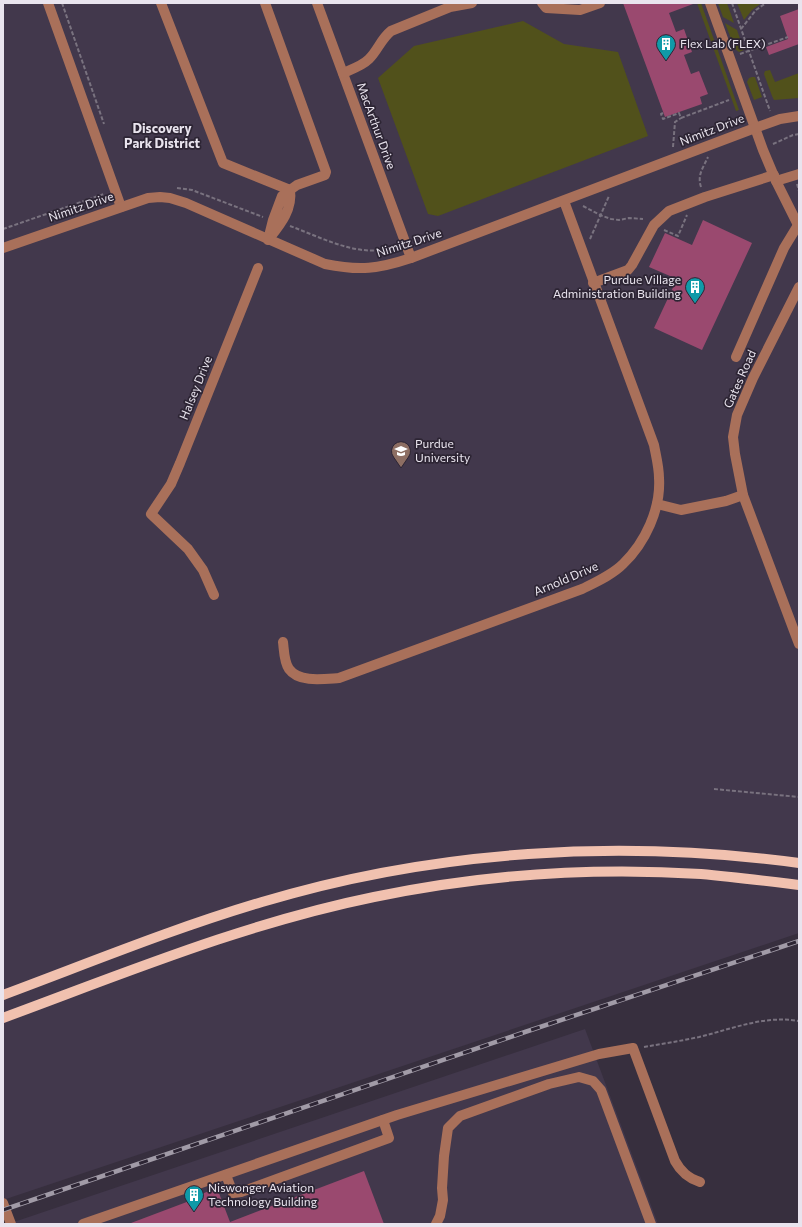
<svg xmlns="http://www.w3.org/2000/svg" width="802" height="1227" viewBox="0 0 802 1227" font-family="Commissioner,sans-serif">
<rect width="100%" height="100%" fill="#372f3e"/>
<!-- built -->
<g fill="#42384c">
<polygon points="3,3 799,3 799,933 3,1200"/>
<polygon points="585,1029 658,1224 8,1224"/>
</g>
<!-- green -->
<g fill="#51511b">
<polygon points="697,3 701,3 739,110 736,111"/>
<polygon points="718,3 727,3 734,23 723,17"/>
<polygon points="737,3 760,4 752,10 744,20"/>
<polygon points="523,21 564,44 618,52 648,136 438,216 428,214 378,78 414,46"/>
<polygon points="725,23 737,30 744,50 739,52 735,49"/>
<polygon points="770,70 775,82 799,73 799,98 774,100 772,96 764,74 765,71"/>
<polygon points="752,77 755,77 762,97 754,100 747,82 749,78"/>
</g>
<!-- building -->
<g fill="#9a496f">
<polygon points="623,3 692,3 693,4 669,13 676,32 684,29 692,52 684,55 691,74 699,71 708,94 700,97 702,104 665,117"/>
<polygon points="799,9 799,44 769,55 766,47 788,39 780,16"/>
<polygon points="703,220 752,243 702,350 654,328 677,279 649,267 665,233 692,245"/>
<polygon points="364,1171 384,1224 131,1224 131,1223 192,1200 191,1198 217,1188 230,1222"/>
</g>
<g fill="none" stroke-linecap="round" stroke-linejoin="round">
<!-- path -->
<g stroke="#79727f" stroke-width="2" stroke-dasharray="4 2" stroke-linecap="butt">
<polyline points="62,3 104,124"/>
<polyline points="732,3 770,111"/>
<polyline points="741,29 756,10 766,3"/>
<polyline points="740,54 788,37"/>
<polyline points="663,113 661,114 663,119 679,113 681,118 729,100"/>
<polyline points="773,144 793,135 799,134"/>
<polyline points="673,147 675,122 681,118"/>
<polyline points="797,184 799,191"/>
<path d="M701,187C697,175 703,168 708,157"/>
<polyline points="177,188 192,190 263,217"/>
<polyline points="583,206 600,215 611,219 619,220 629,218 643,219"/>
<path d="M290,226C323,238 360,259 395,247"/>
<polyline points="3,229 104,194"/>
<polyline points="664,230 678,236 687,215"/>
<polyline points="590,239 609,196"/>
<polyline points="714,789 799,797"/>
<path d="M644,1047C662,1044 680,1041 699,1037C732,1029 764,1015 799,1021"/>
</g>
<!-- minor -->
<g stroke="#a9705a" stroke-width="10">
<polyline points="48,3 121,207"/>
<polyline points="161,3 223,163 290,190 297,185 325,175 326,172 265,3"/>
<polyline points="317,3 411,258"/>
<polyline points="542,3 546,8 580,10 600,3"/>
<polyline points="710,3 763,150 776,181 799,227"/>
<path d="M343,73C352,69 362,66 369,59C378,50 381,39 391,31L450,7L472,3"/>
<polyline points="776,181 799,174"/>
<path d="M290,190C293,210 279,226 268,240L273,220L282,196Z"/>
<path d="M3,248L148,198L160,197L170,198L186,203L325,264C360,271 378,269 411,258L755,128L780,119L799,116"/>
<polyline points="593,283 628,270 632,265 654,225 669,211 705,197 774,175"/>
<polyline points="799,287 753,378 737,415 733,437 735,454 743,495 799,644"/>
<polyline points="736,357 784,248 798,225"/>
<polyline points="657,504 681,510 726,501 743,495"/>
<polyline points="214,595 203,570 188,549 151,514 171,484 180,463 258,268"/>
<path d="M283,642C284,650 284,662 289,669C299,683 324,679 339,678L582,589C596,582 612,575 623,564C645,543 661,509 659,478C659,467 656,456 654,445L564,201"/>
<polyline points="226,1175 233,1193 241,1192 389,1138 383,1120"/>
<polyline points="3,1203 11,1224"/>
<path d="M83,1224L397,1115L599,1054L633,1048L675,1161C681,1172 688,1178 700,1182"/>
<polyline points="436,1224 440,1216 443,1200 442,1188 444,1156 448,1128 460,1116 549,1084 579,1077 593,1081 601,1090 651,1224"/>
</g>
<!-- major -->
<g stroke="#f1c1af" stroke-width="10">
<path d="M3,995C89,963 174,928 262,902C435,850 620,839 799,863"/>
<path d="M3,1018C125,973 246,923 374,897C480,875 592,867 701,874C734,877 766,881 799,885"/>
</g>
<!-- rail casing -->
<g stroke="#a19ba7" stroke-width="4.5">
<polyline id="rail" points="3,1210 525,1032 799,941"/>
</g>
<!-- rail -->
<use href="#rail" stroke="#2d2534" stroke-width="3" stroke-dasharray="9" stroke-linecap="butt"/>
</g>
<!-- icons -->
<defs>
<g id="building-pin" transform="scale(1)"><path d="M0 17L-7.5 6A9.5 9.5 0 1 1 7.5 6Z" fill="#0f9aa8" stroke="#2d2534"/><path d="M-4-6H4V6H1V3H-1V6H-4ZM-2.5-4.3h1.7v1.8h-1.7ZM.8-4.3h1.7v1.8H.8ZM-2.5-1h1.7V.8h-1.7ZM.8-1h1.7V.8H.8Z" fill="#fff"/></g>
<g id="university-pin" transform="scale(1)"><path d="M0 17L-7.5 6A9.5 9.5 0 1 1 7.5 6Z" fill="#8d6e63" stroke="#2d2534"/><path d="M0-5L7-2L0 1L-7-2ZM-4 1L0 2.5L4 1V4Q0 6-4 4Z" fill="#fff"/></g>
</defs>
<g fill-rule="evenodd">
<use href="#building-pin" x="666" y="44"/>
<use href="#building-pin" x="695" y="287"/>
<use href="#university-pin" x="401" y="451"/>
<use href="#building-pin" x="194" y="1195"/>
</g>
<g text-anchor="middle" stroke-width="3.5" stroke-linejoin="round" paint-order="stroke">
<!-- poi labels -->
<g font-size="12" fill="#e9e4ee" stroke="#2d2534" text-anchor="start">
<text x="680" y="48">Flex Lab (FLEX)</text>
<text x="681" y="284" text-anchor="end">Purdue Village<tspan x="681" dy="14">Administration Building</tspan></text>
<text x="415" y="448">Purdue<tspan x="415" dy="14">University</tspan></text>
<text x="208" y="1192">Niswonger Aviation<tspan x="208" dy="14">Technology Building</tspan></text>
</g>
<!-- street labels -->
<g font-size="12" fill="#e9e4ee" stroke="#2d2534">
<text transform="translate(376 126) rotate(70)" y="4">MacArthur Drive</text>
<text transform="translate(712 130) rotate(-21)" y="4">Nimitz Drive</text>
<text transform="translate(81 207) rotate(-19)" y="4">Nimitz Drive</text>
<text transform="translate(409 243) rotate(-18)" y="4">Nimitz Drive</text>
<text transform="translate(740 379) rotate(-66)" y="4">Gates Road</text>
<text transform="translate(196 388) rotate(-68)" y="4">Halsey Drive</text>
<text transform="translate(566 579) rotate(-23)" y="4">Arnold Drive</text>
</g>
<!-- neighbourhood labels -->
<g font-size="13" font-weight="bold" fill="#e9e4ee" stroke="#2d2534">
<text x="162" y="133">Discovery<tspan x="162" dy="15">Park District</tspan></text>
</g>
</g>
<!-- border -->
<rect width="802" height="1227" fill="none" stroke="#e9e4ee" stroke-width="8"/>
</svg>
